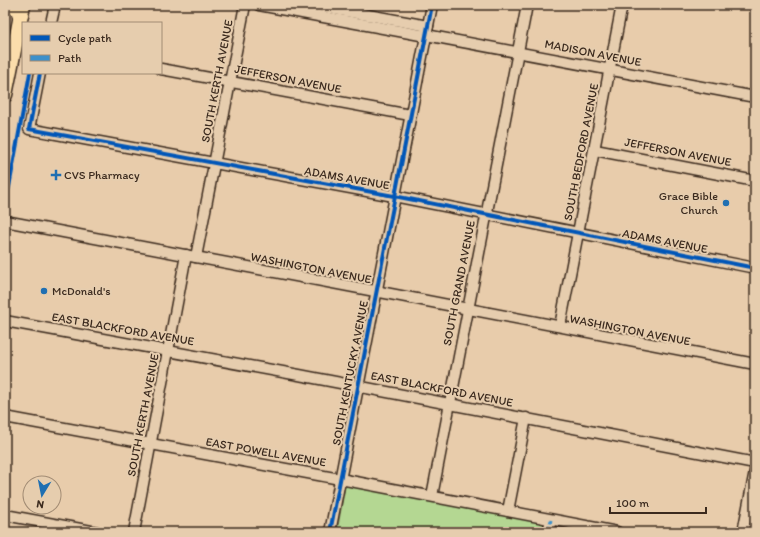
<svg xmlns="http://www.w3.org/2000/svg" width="760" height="537" viewBox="0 0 760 537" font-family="Itim,sans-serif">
<rect width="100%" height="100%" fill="#e8ccab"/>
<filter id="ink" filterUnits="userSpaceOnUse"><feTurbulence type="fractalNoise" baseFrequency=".025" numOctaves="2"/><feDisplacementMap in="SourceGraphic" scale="8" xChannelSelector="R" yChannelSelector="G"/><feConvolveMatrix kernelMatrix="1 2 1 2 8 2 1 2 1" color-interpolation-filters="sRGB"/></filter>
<g filter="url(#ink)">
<!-- green -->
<polygon fill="#b4d792" stroke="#788058" points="348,486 548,524 545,532 337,532 345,487"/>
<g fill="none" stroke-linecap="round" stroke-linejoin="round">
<!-- minor casing -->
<g stroke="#3b2a1e" stroke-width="13">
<g id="minor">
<polyline points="259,5 426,36"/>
<polyline points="313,5 428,26"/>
<polyline points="51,23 55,5"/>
<polyline points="426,35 755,97"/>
<polyline points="161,69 410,115"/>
<polyline points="40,73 29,129 394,196 755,268"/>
<polyline points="595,150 755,181"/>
<polyline points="5,221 354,287 755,364"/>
<polyline points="196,257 245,5"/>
<polyline points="5,321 299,375 755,463"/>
<polyline points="560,326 622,5"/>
<polyline points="5,417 340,479 617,532"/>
<polyline points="432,496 527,5"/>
<polyline points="508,511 526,418"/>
<polyline points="5,515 97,532"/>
<polyline points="134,532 186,255"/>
<polyline points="330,532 432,5"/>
<polyline points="548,532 551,520"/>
<polyline points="743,532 755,471"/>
</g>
</g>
<!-- highway casing -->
<g stroke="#3b2a1e" stroke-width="17">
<g id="highway">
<path d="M5,8L8,6C16,5 19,10 20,17"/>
<polyline points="5,95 23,5"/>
</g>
</g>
<!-- minor -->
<use href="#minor" stroke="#e6cdae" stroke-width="10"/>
<!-- highway -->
<use href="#highway" stroke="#fbddab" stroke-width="14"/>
<!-- quiet -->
<polyline stroke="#3e90ca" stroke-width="3" stroke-dasharray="6 3" stroke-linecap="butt" points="548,532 551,520"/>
<!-- cycleway casing -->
<g stroke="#e6cdae" stroke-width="6">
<g id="cycleway">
<polyline points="40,73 29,129 394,196 755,268"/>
<polyline points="5,200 9,187 30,73"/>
<polyline points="330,532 432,5"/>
</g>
</g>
<!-- cycleway -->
<use href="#cycleway" stroke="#0057b8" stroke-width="4"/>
</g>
</g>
<!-- markers -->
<g fill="#1f6fb2" stroke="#e6cdae" stroke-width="1.5">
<path d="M54 169h4v4h4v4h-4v4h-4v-4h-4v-4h4z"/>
<circle cx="726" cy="203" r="4"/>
<circle cx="44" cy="291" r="4"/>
</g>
<g text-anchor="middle" stroke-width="4" stroke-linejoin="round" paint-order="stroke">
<!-- street labels -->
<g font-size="12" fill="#3b2a1e" stroke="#e6cdae">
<text transform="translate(593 53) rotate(11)" y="4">MADISON AVENUE</text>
<text transform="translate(288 79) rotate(11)" y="4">JEFFERSON AVENUE</text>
<text transform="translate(217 81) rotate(-79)" y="4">SOUTH KERTH AVENUE</text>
<text transform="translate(581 152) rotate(-79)" y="4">SOUTH BEDFORD AVENUE</text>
<text transform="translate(678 152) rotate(11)" y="4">JEFFERSON AVENUE</text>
<text transform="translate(347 178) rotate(10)" y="4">ADAMS AVENUE</text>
<text transform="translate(665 241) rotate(11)" y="4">ADAMS AVENUE</text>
<text transform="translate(311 268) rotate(11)" y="4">WASHINGTON AVENUE</text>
<text transform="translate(459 283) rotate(-79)" y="4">SOUTH GRAND AVENUE</text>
<text transform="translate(123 329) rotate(10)" y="4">EAST BLACKFORD AVENUE</text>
<text transform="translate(630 330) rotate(11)" y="4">WASHINGTON AVENUE</text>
<text transform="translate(350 373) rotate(-79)" y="4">SOUTH KENTUCKY AVENUE</text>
<text transform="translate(442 389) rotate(11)" y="4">EAST BLACKFORD AVENUE</text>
<text transform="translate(143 415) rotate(-79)" y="4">SOUTH KERTH AVENUE</text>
<text transform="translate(266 452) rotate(10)" y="4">EAST POWELL AVENUE</text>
</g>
<!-- poi labels -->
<g font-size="12" fill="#3b2a1e" stroke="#e6cdae" text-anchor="start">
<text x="64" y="179">CVS Pharmacy</text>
<text x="718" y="200" text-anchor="end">Grace Bible<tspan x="718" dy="14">Church</tspan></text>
<text x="52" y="295">McDonald's</text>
</g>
</g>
<!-- margin -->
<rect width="760" height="537" fill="none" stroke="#e6cdae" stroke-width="20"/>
<rect x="10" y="10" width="740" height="517" fill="none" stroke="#3b2a1e" stroke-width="1.5" filter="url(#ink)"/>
<!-- legend -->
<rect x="22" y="22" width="140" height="52" fill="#e6cdae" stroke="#a28c74"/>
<rect x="30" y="35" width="20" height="6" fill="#0057b8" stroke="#a28c74"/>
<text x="58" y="42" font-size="12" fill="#3b2a1e">Cycle path</text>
<rect x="30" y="55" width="20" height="6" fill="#3e90ca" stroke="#a28c74"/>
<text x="58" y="62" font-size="12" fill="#3b2a1e">Path</text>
<!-- north arrow -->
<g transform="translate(42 495) rotate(190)"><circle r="19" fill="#e6cdae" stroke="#a28c74"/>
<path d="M0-3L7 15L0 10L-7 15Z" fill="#1f6fb2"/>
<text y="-6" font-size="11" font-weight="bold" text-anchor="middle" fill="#3b2a1e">N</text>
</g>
<!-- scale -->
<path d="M610 507v6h96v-6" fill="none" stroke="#3b2a1e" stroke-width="2"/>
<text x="616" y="507" font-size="12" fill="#3b2a1e" stroke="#e6cdae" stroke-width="3" paint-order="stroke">100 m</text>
</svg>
